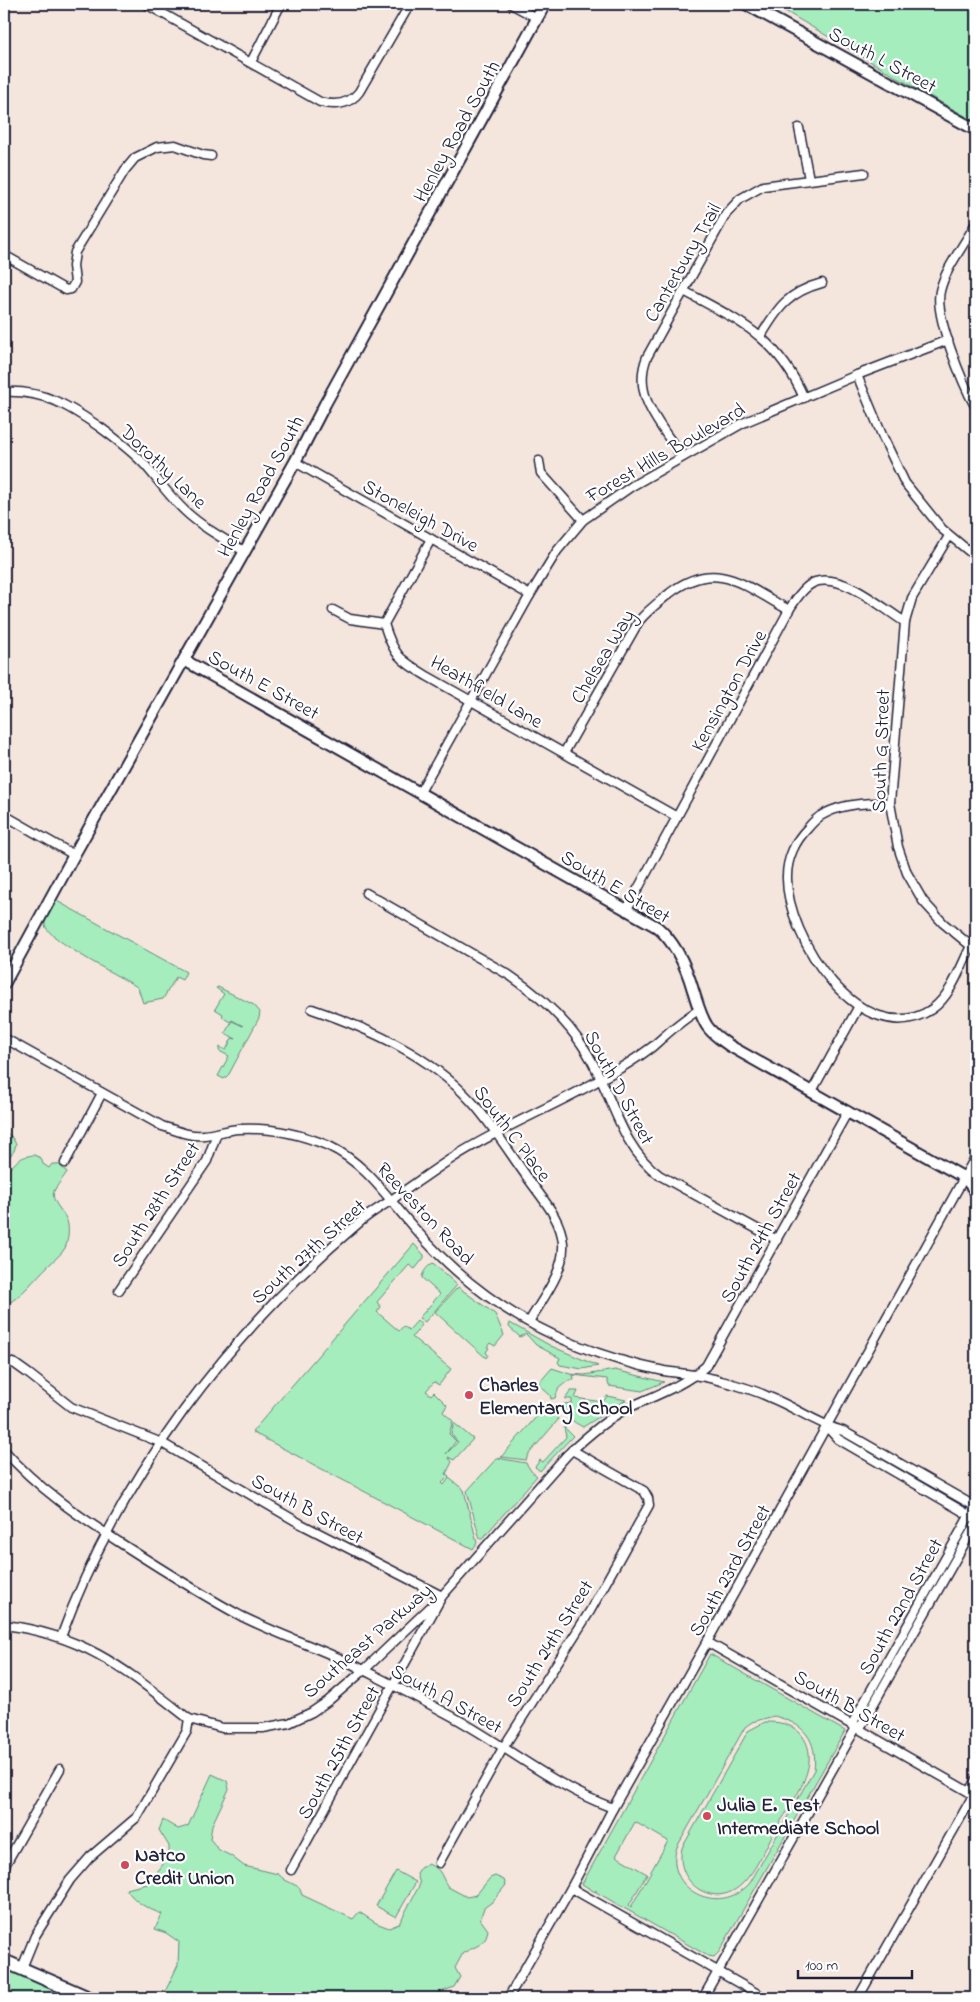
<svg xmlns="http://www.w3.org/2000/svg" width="980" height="2002" viewBox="0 0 980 2002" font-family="'Indie Flower',sans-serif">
<rect width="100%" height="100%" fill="#f4e6dd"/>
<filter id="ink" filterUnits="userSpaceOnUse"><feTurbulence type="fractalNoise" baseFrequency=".02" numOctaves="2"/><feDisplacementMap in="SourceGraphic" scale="10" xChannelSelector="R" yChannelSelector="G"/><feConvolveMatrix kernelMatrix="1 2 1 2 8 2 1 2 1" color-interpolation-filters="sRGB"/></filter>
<g filter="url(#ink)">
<!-- green -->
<g fill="#a5edbc" stroke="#64887c" fill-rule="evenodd">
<polygon points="773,4 976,4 976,122 910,85"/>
<path d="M55,900L186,972L182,980L176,977L163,999L143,1003L138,988L134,985C118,976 47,939 45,925C43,918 52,906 55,900Z"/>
<polygon points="218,987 254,1005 260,1012 259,1018 229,1074 224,1079 218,1076 229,1056 219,1051 220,1047 226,1050 232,1038 236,1039 225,1033 232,1021 243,1026 232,1020 230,1022 222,1017 223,1014 215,1009 224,994 216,988"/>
<polygon points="4,1131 11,1136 16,1144 14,1151 4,1163"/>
<path d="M34,1155L41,1158L43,1164L49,1168L52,1164H58L67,1172C64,1177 56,1187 54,1191C50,1203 67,1213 68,1225C69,1232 68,1241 65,1248C61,1255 55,1259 49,1265C34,1279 23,1296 4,1306V1174C16,1164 16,1157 34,1155Z"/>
<polygon points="414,1244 424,1255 424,1258 415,1269 409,1265 377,1302 381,1307 377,1312 399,1331 403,1326 409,1330 417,1321 422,1325 412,1337 451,1369 439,1385 434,1382 426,1391 431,1395 434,1392 447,1405 443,1412 453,1421 449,1434 456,1441 446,1454 458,1442 451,1434 454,1423 473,1439 454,1460 448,1457 452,1462 446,1474 449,1476 442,1483 444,1485 449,1478 464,1490 477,1543 473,1549 252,1432"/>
<path d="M433,1263L457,1285L425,1322L419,1318L440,1294L422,1278C422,1273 428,1265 433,1263Z"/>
<polygon points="458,1287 495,1314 504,1335 495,1346 490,1343 487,1347 489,1348 486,1352 488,1355 486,1358 435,1312"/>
<polygon points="510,1323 551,1346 598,1366 582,1369 560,1365 558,1362 560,1358 536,1345 526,1334 520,1337 509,1327"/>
<polygon points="552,1368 570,1374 584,1375 615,1370 664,1382 642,1391 609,1386 607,1379 573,1375 574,1380 569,1380 559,1388 555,1398 551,1399 550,1395 538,1384"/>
<path d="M571,1391H578L575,1398L603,1402L607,1396L626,1400L583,1427C573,1422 564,1416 564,1404L572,1403V1399H565Z"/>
<polygon points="554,1406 558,1420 528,1455 526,1460 501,1457 537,1416 537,1408"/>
<polygon points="564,1427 573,1436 540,1471 535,1467 540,1460 543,1462 566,1437"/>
<polygon points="497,1458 526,1463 531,1471 537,1476 482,1539 480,1539 467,1491"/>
<path d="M710,1654L845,1731L719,1952L714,1957L708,1956L596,1892V1890L595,1892L582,1884ZM774,1716C803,1723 818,1739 814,1770L750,1883C718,1919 663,1887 677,1847L745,1727L752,1722ZM635,1822L668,1841L631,1907L629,1905L647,1874L616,1856Z"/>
<path d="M765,1722C778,1722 790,1723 800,1733C826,1762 790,1805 774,1832C765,1848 756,1871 742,1884C715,1911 674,1883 682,1848L748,1731Z"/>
<path d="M212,1774L227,1781L229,1789L212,1825L210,1839L219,1850L231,1856L244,1866L278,1874L285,1880L299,1887L302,1895L353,1919L359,1912L376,1923L389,1928L399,1924L420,1884L417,1874L420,1868L428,1864C443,1870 440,1875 448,1887L467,1897L476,1895L490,1878L495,1876L504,1880L506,1885L492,1902L484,1908L480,1919L488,1930L486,1938L481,1944L463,1953L455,1968L460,1977L454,1987L436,1994L435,1998H162L178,1965L179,1942L166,1933L155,1929L162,1914C146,1908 136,1903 126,1889L148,1884L164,1863L169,1853V1846L159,1830L163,1820L178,1829L188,1826Z"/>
<polygon points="396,1871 416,1882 396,1917 376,1906"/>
<polygon points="4,1961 89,1998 4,1998"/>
</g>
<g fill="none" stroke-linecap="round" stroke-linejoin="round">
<!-- minor casing -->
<g stroke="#22223b" stroke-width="11">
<g id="minor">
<path d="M146,4L320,102C335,106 349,105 359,92L410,4"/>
<polyline points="511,4 537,18"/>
<polyline points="251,62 281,4"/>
<polyline points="799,128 809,179"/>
<path d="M976,223C965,244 945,269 940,291C934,316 963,384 976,408"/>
<polyline points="4,255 66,290 71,289 75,282 73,266 75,252 125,170 135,158 157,147 175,145 203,155 211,156"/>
<path d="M684,291C739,321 777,336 804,398"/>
<path d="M761,336C778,307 789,292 822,283"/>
<polyline points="857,375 882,435 905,483 942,529 976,557"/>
<path d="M4,392C44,390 69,406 101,428C116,439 132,451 145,465C158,480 170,497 185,511C202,527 224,539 244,551"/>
<path d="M682,457C662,426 631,396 647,357L726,214L740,199L763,186L864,173"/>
<polyline points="539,461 541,473 583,520"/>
<polyline points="295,462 530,595"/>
<polyline points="949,536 912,598 905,622 890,803 898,847 907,873 923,901 943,923 971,946 976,947"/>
<path d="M431,539L384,624C394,656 399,659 427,676L677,817"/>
<polyline points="333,610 350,619 384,624"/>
<path d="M564,753L639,621C648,610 659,602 670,593C717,557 746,587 789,610"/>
<polyline points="420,792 530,595 557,551 583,520 632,486 743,423 857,375 948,340"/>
<path d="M890,803C868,803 844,803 824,814C817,817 812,823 807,829C795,841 787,859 787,876C785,936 862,1055 932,1009C951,996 961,966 971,946"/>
<polyline points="4,815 74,855"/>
<path d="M366,893L509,975C545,999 577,1030 596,1069C615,1107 624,1149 659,1175L777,1240"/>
<path d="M627,909L789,610C795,600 804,586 815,582C844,573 882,608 905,622"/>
<path d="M312,1009C370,1029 429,1055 471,1101C492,1124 509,1152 527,1177C541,1197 561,1218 563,1243C565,1272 542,1299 529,1322"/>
<path d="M4,1038L162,1126C175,1130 190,1137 204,1135C215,1134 227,1130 238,1129C271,1127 299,1133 329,1146C367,1164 388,1199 415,1229C436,1253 460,1276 486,1295C539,1334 600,1358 664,1371C683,1374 703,1375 721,1381C737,1385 754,1390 769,1397C795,1407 817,1424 843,1431L976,1507"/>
<polyline points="812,1091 859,1006"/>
<polyline points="65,1163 102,1093"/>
<polyline points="119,1290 207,1161 217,1133"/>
<polyline points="4,1360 15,1364 29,1374 71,1407 162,1443 301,1524 442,1596 291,1870"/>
<polyline points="828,1428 838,1439 976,1519"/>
<path d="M4,1450C37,1488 80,1517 122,1544C161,1569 200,1594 241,1616C277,1634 316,1647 352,1664C383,1680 415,1696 446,1713C503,1743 551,1785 613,1808"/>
<path d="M4,1625C86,1635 127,1671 189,1719L222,1728H263L289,1723L312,1712L328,1701L363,1671L442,1596L567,1455C585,1438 606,1419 628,1408C656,1395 683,1386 706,1366L848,1111"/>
<path d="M61,1637C119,1478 230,1331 360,1222C371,1212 385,1205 397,1196C416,1183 435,1169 454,1157C501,1127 553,1107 601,1079C618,1070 636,1059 652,1047C667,1034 681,1020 699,1010"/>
<polyline points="707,1642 976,1796"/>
<polyline points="852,1724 976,1504"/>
<polyline points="860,1728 976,1523"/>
<polyline points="969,1792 976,1779"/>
<polyline points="439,1863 503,1748 590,1611 649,1505 648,1498 644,1491 572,1450"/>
<polyline points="4,1867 60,1769"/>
<polyline points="571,1888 765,1998"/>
<polyline points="22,1968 35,1936 70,1880 90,1857 137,1817 187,1731 189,1719"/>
<polyline points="508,1998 571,1888 613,1808 707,1642 976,1156"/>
<polyline points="703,1998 857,1726"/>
<polyline points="858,1998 974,1794"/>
</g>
</g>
<!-- tertiary casing -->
<g stroke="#22223b" stroke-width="14">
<g id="tertiary">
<polyline points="746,4 976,130"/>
<path d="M184,660L657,927C676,943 686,966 693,990C697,1002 700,1015 707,1026C713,1035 722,1040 730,1046L965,1178L976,1192"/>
<polyline points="4,984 74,855 295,462 325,404 545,4"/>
</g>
</g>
<!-- primary casing -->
<g stroke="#22223b" stroke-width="16">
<polyline id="primary" points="4,1961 89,1998"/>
</g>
<!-- minor -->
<use href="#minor" stroke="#fff" stroke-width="8"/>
<!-- tertiary -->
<use href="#tertiary" stroke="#fff" stroke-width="10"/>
<!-- primary -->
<use href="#primary" stroke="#fff" stroke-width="12"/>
</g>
</g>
<!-- markers -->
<g fill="#d1495b" stroke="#fff" stroke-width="2">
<circle cx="469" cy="1395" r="5"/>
<circle cx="707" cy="1816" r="5"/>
<circle cx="125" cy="1865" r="5"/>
</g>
<g text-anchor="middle" stroke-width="4.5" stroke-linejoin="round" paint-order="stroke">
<!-- street labels -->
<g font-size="20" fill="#22223b" stroke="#fff">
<text transform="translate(883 59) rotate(28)" y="7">South L Street</text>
<text transform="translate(456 131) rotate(-61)" y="7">Henley Road South</text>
<text transform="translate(682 262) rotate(-60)" y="7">Canterbury Trail</text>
<text transform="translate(665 452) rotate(-30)" y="7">Forest Hills Boulevard</text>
<text transform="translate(164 466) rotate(44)" y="7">Dorothy Lane</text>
<text transform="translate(260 486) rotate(-61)" y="7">Henley Road South</text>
<text transform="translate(421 515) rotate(29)" y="7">Stoneleigh Drive</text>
<text transform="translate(602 656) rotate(-59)" y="7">Chelsea Way</text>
<text transform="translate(264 684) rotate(29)" y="7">South E Street</text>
<text transform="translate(728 690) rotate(-61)" y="7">Kensington Drive</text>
<text transform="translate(487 691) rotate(30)" y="7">Heathfield Lane</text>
<text transform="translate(880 751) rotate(-88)" y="7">South G Street</text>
<text transform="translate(616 886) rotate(31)" y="7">South E Street</text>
<text transform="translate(620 1087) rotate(62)" y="7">South D Street</text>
<text transform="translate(513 1133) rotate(53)" y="7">South C Place</text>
<text transform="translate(155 1204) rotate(-57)" y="7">South 28th Street</text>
<text transform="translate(426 1213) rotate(47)" y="7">Reeveston Road</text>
<text transform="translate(760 1237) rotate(-61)" y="7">South 24th Street</text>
<text transform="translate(308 1251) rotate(-42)" y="7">South 27th Street</text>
<text transform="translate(308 1508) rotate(29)" y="7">South B Street</text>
<text transform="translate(729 1570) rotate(-61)" y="7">South 23rd Street</text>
<text transform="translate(900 1606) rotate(-61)" y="7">South 22nd Street</text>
<text transform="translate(367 1640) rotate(-41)" y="7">Southeast Parkway</text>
<text transform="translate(549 1643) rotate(-58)" y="7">South 24th Street</text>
<text transform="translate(447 1698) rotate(29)" y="7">South A Street</text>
<text transform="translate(850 1705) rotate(30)" y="7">South B Street</text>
<text transform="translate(338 1752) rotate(-61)" y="7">South 25th Street</text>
</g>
<!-- poi labels -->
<g font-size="20" font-weight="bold" fill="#22223b" stroke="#fff" text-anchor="start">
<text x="479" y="1391">Charles<tspan x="479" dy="23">Elementary School</tspan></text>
<text x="717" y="1811">Julia E. Test<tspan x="717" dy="23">Intermediate School</tspan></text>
<text x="135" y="1861">Natco<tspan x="135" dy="23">Credit Union</tspan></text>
</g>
</g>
<!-- margin -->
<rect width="980" height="2002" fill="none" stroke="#fff" stroke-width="20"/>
<rect x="10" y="10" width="960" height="1982" fill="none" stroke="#22223b" stroke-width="2" filter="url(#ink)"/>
<!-- scale -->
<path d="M798 1970v8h114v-8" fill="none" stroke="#22223b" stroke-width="2.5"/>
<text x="805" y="1970" font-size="15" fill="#22223b" stroke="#ffffff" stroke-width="4" paint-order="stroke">100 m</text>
</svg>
